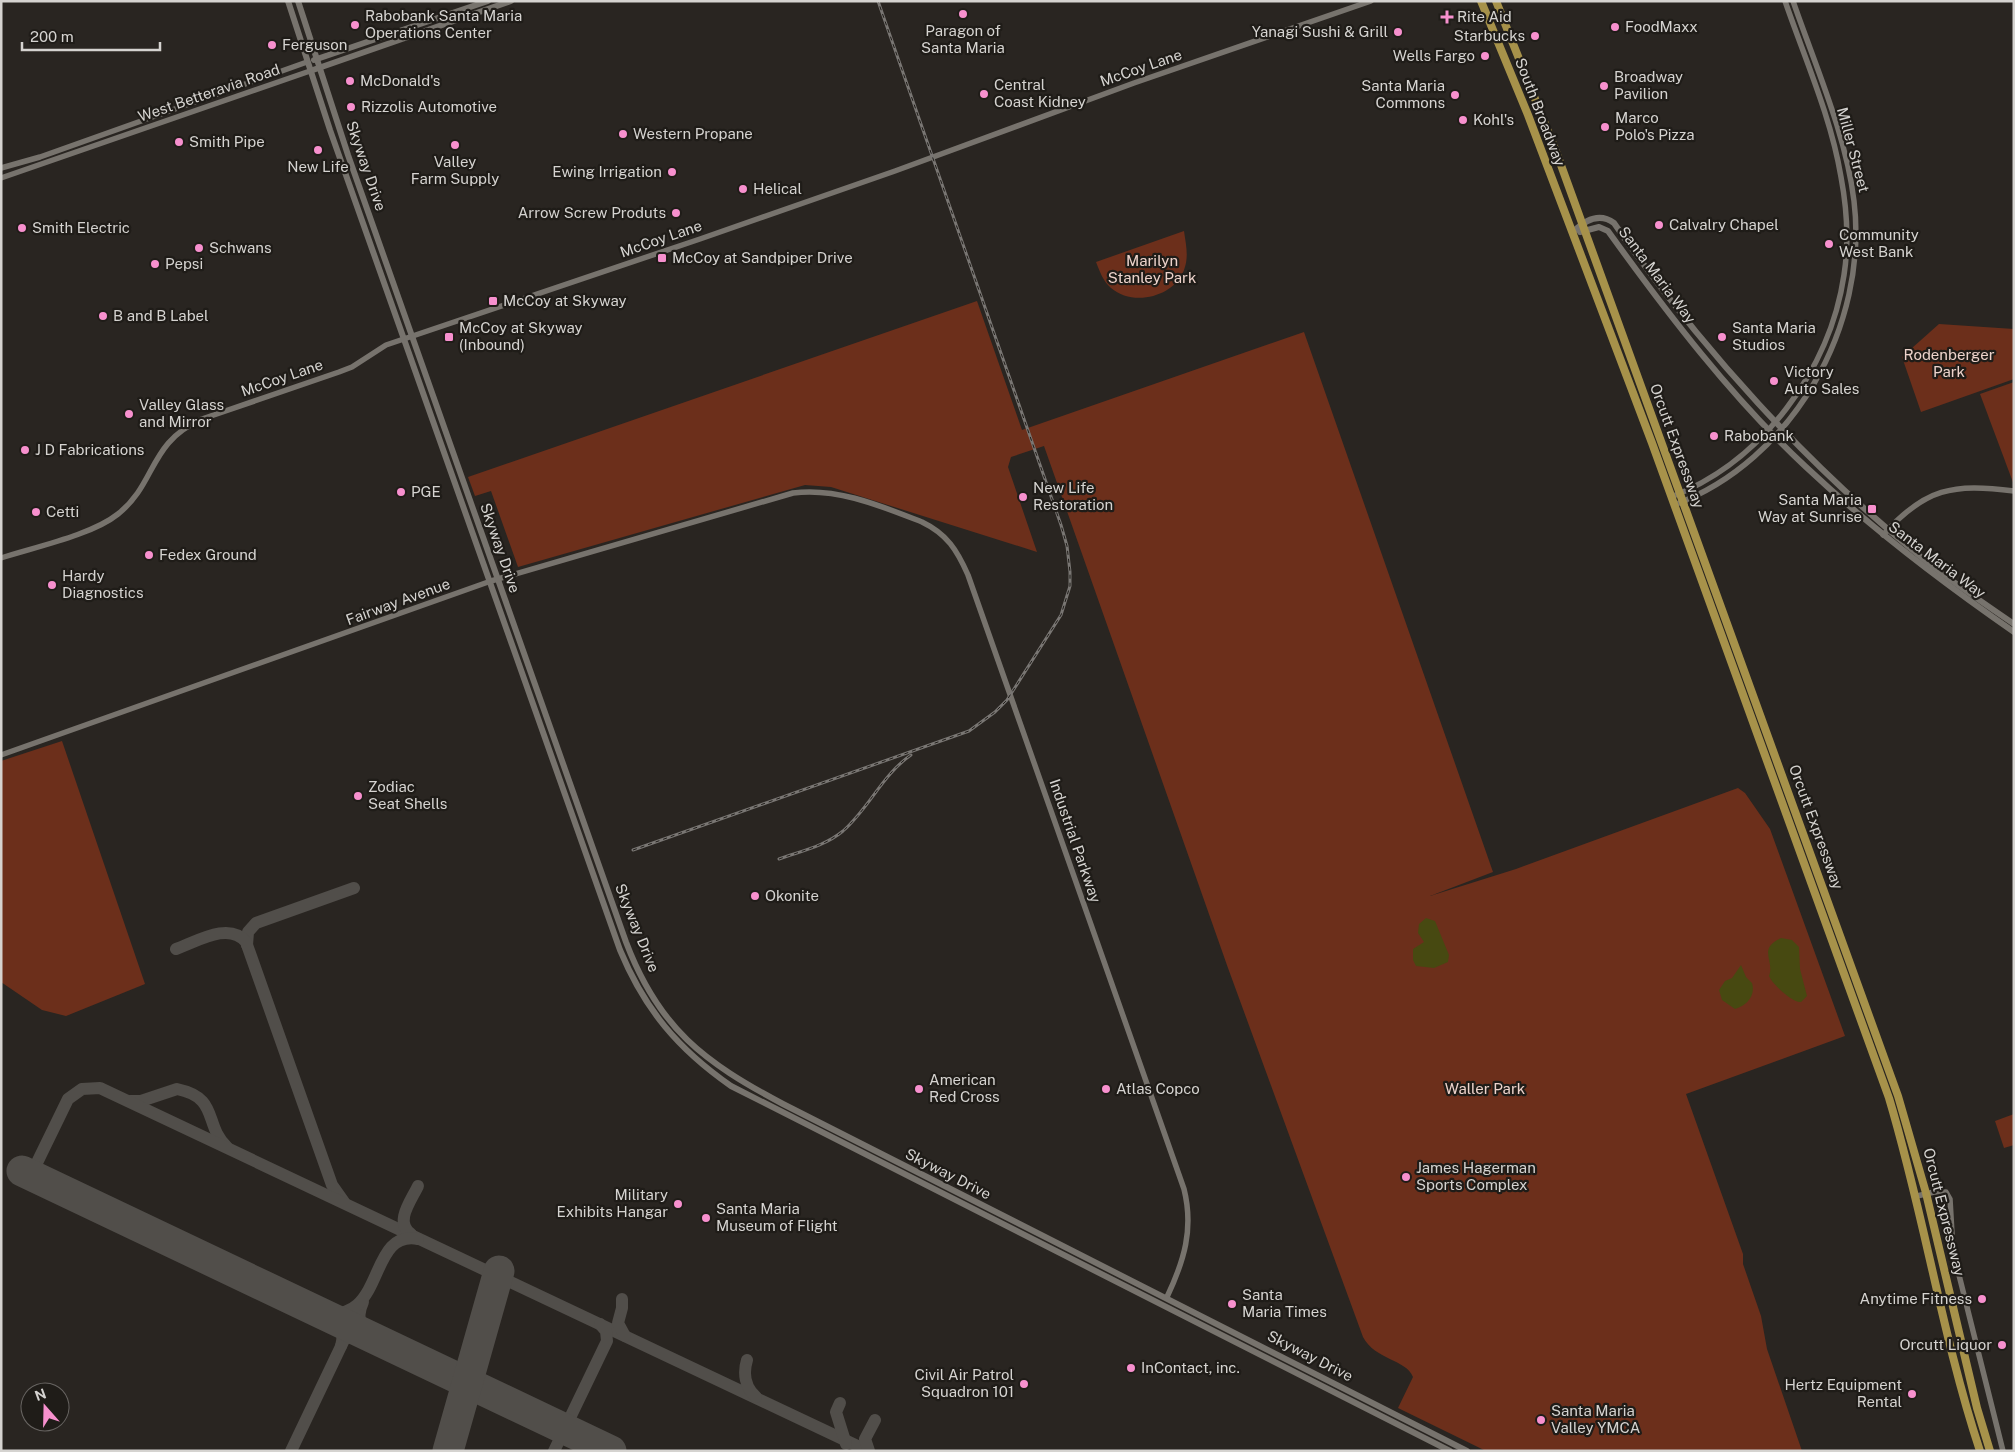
<svg xmlns="http://www.w3.org/2000/svg" width="2015" height="1452" viewBox="0 0 2015 1452" font-family="'Public Sans',sans-serif">
<rect width="100%" height="100%" fill="#292521"/>
<!-- green -->
<g fill="#6c2f1b">
<path d="M1184,231C1186,245 1189,257 1184,270C1174,297 1133,307 1111,288C1103,281 1100,272 1096,262Z"/>
<path d="M977,301L1022,430L1304,332L1493,872L1430,896L1516,869L1738,788L1745,793L1770,829L1845,1036L1686,1094L1743,1254V1264L1761,1316L1767,1349L1802,1451H1486L1398,1408L1413,1377C1406,1359 1375,1360 1363,1337L1228,968L1044,446L1011,457L1008,467L1037,552L831,487L805,485L518,567L491,491L475,496L468,477Z"/>
<polygon points="1939,324 2014,329 2014,379 1921,412 1902,357"/>
<polygon points="2014,382 2014,485 1980,394"/>
<polygon points="62,741 145,984 66,1016 42,1010 1,982 1,761"/>
<polygon points="2014,1114 2014,1145 2004,1148 1995,1121"/>
</g>
<!-- water -->
<g fill="#474911">
<polygon points="1426,918 1435,921 1449,955 1448,962 1434,968 1416,966 1413,960 1413,949 1424,942 1418,933 1419,924"/>
<path d="M1781,938L1792,940L1799,947L1800,969L1807,996L1801,1002C1793,1003 1772,984 1769,976C1775,960 1757,949 1781,938Z"/>
<path d="M1741,965L1746,977L1752,983C1756,996 1746,1006 1735,1009L1722,1000L1719,990L1725,981L1732,978Z"/>
</g>
<g fill="none" stroke-linecap="round" stroke-linejoin="round">
<!-- taxiway -->
<g stroke="#514e4a" stroke-width="12">
<polyline points="247,945 248,932 256,923 354,888"/>
<path d="M176,949C196,942 229,921 246,942L332,1185L344,1202"/>
<path d="M130,1101H141L177,1089C220,1098 203,1124 227,1147"/>
<polyline points="31,1175 68,1099 82,1089 100,1088 868,1451"/>
<path d="M411,1234C394,1222 411,1201 418,1186"/>
<polyline points="622,1299 622,1308 618,1323 625,1336"/>
<path d="M363,1302C354,1322 363,1331 379,1341"/>
<path d="M317,1311C388,1330 365,1229 418,1239"/>
<path d="M324,1315C337,1322 346,1330 341,1346"/>
<path d="M747,1360C743,1373 745,1387 756,1397"/>
<polyline points="840,1403 836,1412 846,1444"/>
<polyline points="291,1451 344,1340 354,1333 369,1336"/>
<polyline points="449,1451 450,1441"/>
<polyline points="554,1451 607,1341 606,1331 600,1324"/>
<polyline points="869,1451 865,1439 875,1420"/>
</g>
<!-- runway -->
<g stroke="#514e4a" stroke-width="31">
<polyline points="22,1171 611,1451"/>
<polyline points="448,1451 499,1271"/>
</g>
<!-- tertiary -->
<g stroke="#77736d" stroke-width="5.5">
<polyline points="1,168 40,157 307,62"/>
<polyline points="1,178 310,71"/>
<path d="M1671,497C1762,462 1830,370 1844,275C1849,243 1847,209 1841,177C1831,117 1805,59 1785,1"/>
<path d="M1674,505C1793,461 1869,325 1854,201C1846,134 1815,65 1793,1"/>
<path d="M1883,535C1925,488 1953,483 2014,491"/>
<path d="M1,558C35,547 92,535 118,514C157,483 148,443 202,419L339,372L352,367L386,345L700,239L895,171L1134,83L1371,1"/>
<path d="M1,755L491,581L793,493C836,487 881,506 922,522C947,534 957,550 968,575L1184,1189C1194,1229 1184,1261 1167,1297"/>
<polyline points="1917,1196 1934,1192 1946,1192 1950,1199 1953,1251 2003,1451"/>
</g>
<!-- secondary -->
<g stroke="#77736d" stroke-width="6">
<path d="M288,1L330,130L620,950C645,1010 678,1049 731,1086L1450,1451"/>
<path d="M298,1L348,155L626,942C659,1029 704,1062 783,1104L1467,1451"/>
<polyline points="314,60 488,1"/>
<polyline points="310,71 511,1"/>
<path d="M1573,232C1584,221 1599,212 1614,223C1701,349 1808,466 1927,562C1955,584 1985,604 2014,624"/>
<path d="M1580,232L1599,227L1608,231C1667,313 1732,398 1806,467C1872,529 1939,580 2014,632"/>
</g>
<!-- trunk -->
<g stroke="#a7924a" stroke-width="8">
<path d="M1481,1L1528,115L1652,443L1889,1098C1924,1214 1942,1336 1980,1451"/>
<polyline points="1496,1 1557,154 1898,1096 1926,1193 1977,1408 1990,1451"/>
</g>
<!-- rail casing -->
<g stroke="#797673" stroke-width="3">
<g id="rail">
<polyline points="633,850 969,731 995,712 1007,700 1061,615 1070,586 1070,572 1067,546 1061,525 878,1"/>
<path d="M779,859C801,851 825,846 843,831C869,808 883,774 911,755"/>
</g>
</g>
<!-- rail -->
<use href="#rail" stroke="#1f1c18" stroke-width="1" stroke-dasharray="4" stroke-linecap="butt"/>
</g>
<!-- markers -->
<g fill="#f790ce" stroke="#1f1c18" stroke-width="2">
<circle cx="963" cy="14" r="5"/>
<path d="M1444.5 9.5h5v5h5v5h-5v5h-5v-5h-5v-5h5z"/>
<circle cx="355" cy="25" r="5"/>
<circle cx="1615" cy="27" r="5"/>
<circle cx="1398" cy="32" r="5"/>
<circle cx="1535" cy="36" r="5"/>
<circle cx="272" cy="45" r="5"/>
<circle cx="1485" cy="56" r="5"/>
<circle cx="350" cy="81" r="5"/>
<circle cx="1604" cy="86" r="5"/>
<circle cx="984" cy="94" r="5"/>
<circle cx="1455" cy="95" r="5"/>
<circle cx="351" cy="107" r="5"/>
<circle cx="1463" cy="120" r="5"/>
<circle cx="1605" cy="127" r="5"/>
<circle cx="623" cy="134" r="5"/>
<circle cx="179" cy="142" r="5"/>
<circle cx="455" cy="145" r="5"/>
<circle cx="318" cy="150" r="5"/>
<circle cx="672" cy="172" r="5"/>
<circle cx="743" cy="189" r="5"/>
<circle cx="676" cy="213" r="5"/>
<circle cx="1659" cy="225" r="5"/>
<circle cx="22" cy="228" r="5"/>
<circle cx="1829" cy="244" r="5"/>
<circle cx="199" cy="248" r="5"/>
<rect x="657" y="253" width="10" height="10" rx="2.5"/>
<circle cx="155" cy="264" r="5"/>
<rect x="488" y="296" width="10" height="10" rx="2.5"/>
<circle cx="103" cy="316" r="5"/>
<rect x="444" y="332" width="10" height="10" rx="2.5"/>
<circle cx="1722" cy="337" r="5"/>
<circle cx="1774" cy="381" r="5"/>
<circle cx="129" cy="414" r="5"/>
<circle cx="1714" cy="436" r="5"/>
<circle cx="25" cy="450" r="5"/>
<circle cx="401" cy="492" r="5"/>
<circle cx="1023" cy="497" r="5"/>
<rect x="1867" y="504" width="10" height="10" rx="2.5"/>
<circle cx="36" cy="512" r="5"/>
<circle cx="149" cy="555" r="5"/>
<circle cx="52" cy="585" r="5"/>
<circle cx="358" cy="796" r="5"/>
<circle cx="755" cy="896" r="5"/>
<circle cx="919" cy="1089" r="5"/>
<circle cx="1106" cy="1089" r="5"/>
<circle cx="1406" cy="1177" r="5"/>
<circle cx="678" cy="1204" r="5"/>
<circle cx="706" cy="1218" r="5"/>
<circle cx="1982" cy="1299" r="5"/>
<circle cx="1232" cy="1304" r="5"/>
<circle cx="2002" cy="1345" r="5"/>
<circle cx="1131" cy="1368" r="5"/>
<circle cx="1024" cy="1384" r="5"/>
<circle cx="1912" cy="1394" r="5"/>
<circle cx="1541" cy="1420" r="5"/>
</g>
<g text-anchor="middle" stroke-width="4.5" stroke-linejoin="round" paint-order="stroke">
<!-- poi labels -->
<g font-size="15" fill="#d5d3d0" stroke="#1f1c18" text-anchor="start">
<text x="365" y="21">Rabobank Santa Maria<tspan x="365" dy="17">Operations Center</tspan></text>
<text x="1457" y="22">Rite Aid</text>
<text x="1625" y="32">FoodMaxx</text>
<text x="963" y="36" text-anchor="middle">Paragon of<tspan x="963" dy="17">Santa Maria</tspan></text>
<text x="1388" y="37" text-anchor="end">Yanagi Sushi &amp; Grill</text>
<text x="1525" y="41" text-anchor="end">Starbucks</text>
<text x="282" y="50">Ferguson</text>
<text x="1475" y="61" text-anchor="end">Wells Fargo</text>
<text x="1614" y="82">Broadway<tspan x="1614" dy="17">Pavilion</tspan></text>
<text x="360" y="86">McDonald's</text>
<text x="994" y="90">Central<tspan x="994" dy="17">Coast Kidney</tspan></text>
<text x="1445" y="91" text-anchor="end">Santa Maria<tspan x="1445" dy="17">Commons</tspan></text>
<text x="361" y="112">Rizzolis Automotive</text>
<text x="1615" y="123">Marco<tspan x="1615" dy="17">Polo's Pizza</tspan></text>
<text x="1473" y="125">Kohl's</text>
<text x="633" y="139">Western Propane</text>
<text x="189" y="147">Smith Pipe</text>
<text x="455" y="167" text-anchor="middle">Valley<tspan x="455" dy="17">Farm Supply</tspan></text>
<text x="318" y="172" text-anchor="middle">New Life</text>
<text x="662" y="177" text-anchor="end">Ewing Irrigation</text>
<text x="753" y="194">Helical</text>
<text x="666" y="218" text-anchor="end">Arrow Screw Produts</text>
<text x="1669" y="230">Calvalry Chapel</text>
<text x="32" y="233">Smith Electric</text>
<text x="1839" y="240">Community<tspan x="1839" dy="17">West Bank</tspan></text>
<text x="209" y="253">Schwans</text>
<text x="672" y="263">McCoy at Sandpiper Drive</text>
<text x="165" y="269">Pepsi</text>
<text x="503" y="306">McCoy at Skyway</text>
<text x="113" y="321">B and B Label</text>
<text x="459" y="333">McCoy at Skyway<tspan x="459" dy="17">(Inbound)</tspan></text>
<text x="1732" y="333">Santa Maria<tspan x="1732" dy="17">Studios</tspan></text>
<text x="1784" y="377">Victory<tspan x="1784" dy="17">Auto Sales</tspan></text>
<text x="139" y="410">Valley Glass<tspan x="139" dy="17">and Mirror</tspan></text>
<text x="1724" y="441">Rabobank</text>
<text x="35" y="455">J D Fabrications</text>
<text x="1033" y="493">New Life<tspan x="1033" dy="17">Restoration</tspan></text>
<text x="411" y="497">PGE</text>
<text x="1862" y="505" text-anchor="end">Santa Maria<tspan x="1862" dy="17">Way at Sunrise</tspan></text>
<text x="46" y="517">Cetti</text>
<text x="159" y="560">Fedex Ground</text>
<text x="62" y="581">Hardy<tspan x="62" dy="17">Diagnostics</tspan></text>
<text x="368" y="792">Zodiac<tspan x="368" dy="17">Seat Shells</tspan></text>
<text x="765" y="901">Okonite</text>
<text x="929" y="1085">American<tspan x="929" dy="17">Red Cross</tspan></text>
<text x="1116" y="1094">Atlas Copco</text>
<text x="1416" y="1173">James Hagerman<tspan x="1416" dy="17">Sports Complex</tspan></text>
<text x="668" y="1200" text-anchor="end">Military<tspan x="668" dy="17">Exhibits Hangar</tspan></text>
<text x="716" y="1214">Santa Maria<tspan x="716" dy="17">Museum of Flight</tspan></text>
<text x="1242" y="1300">Santa<tspan x="1242" dy="17">Maria Times</tspan></text>
<text x="1972" y="1304" text-anchor="end">Anytime Fitness</text>
<text x="1992" y="1350" text-anchor="end">Orcutt Liquor</text>
<text x="1141" y="1373">InContact, inc.</text>
<text x="1014" y="1380" text-anchor="end">Civil Air Patrol<tspan x="1014" dy="17">Squadron 101</tspan></text>
<text x="1902" y="1390" text-anchor="end">Hertz Equipment<tspan x="1902" dy="17">Rental</tspan></text>
<text x="1551" y="1416">Santa Maria<tspan x="1551" dy="17">Valley YMCA</tspan></text>
</g>
<!-- street labels -->
<g font-size="15" fill="#d5d3d0" stroke="#1f1c18">
<text transform="translate(1141 68) rotate(-19)" y="5">McCoy Lane</text>
<text transform="translate(209 93) rotate(-19)" y="5">West Betteravia Road</text>
<text transform="translate(1540 112) rotate(69)" y="5">South Broadway</text>
<text transform="translate(1853 150) rotate(75)" y="5">Miller Street</text>
<text transform="translate(366 166) rotate(71)" y="5">Skyway Drive</text>
<text transform="translate(661 239) rotate(-19)" y="5">McCoy Lane</text>
<text transform="translate(1657 275) rotate(53)" y="5">Santa Maria Way</text>
<text transform="translate(282 378) rotate(-19)" y="5">McCoy Lane</text>
<text transform="translate(1677 446) rotate(70)" y="5">Orcutt Expressway</text>
<text transform="translate(500 548) rotate(71)" y="5">Skyway Drive</text>
<text transform="translate(1937 560) rotate(37)" y="5">Santa Maria Way</text>
<text transform="translate(398 602) rotate(-20)" y="5">Fairway Avenue</text>
<text transform="translate(1816 827) rotate(70)" y="5">Orcutt Expressway</text>
<text transform="translate(1075 841) rotate(71)" y="5">Industrial Parkway</text>
<text transform="translate(637 928) rotate(68)" y="5">Skyway Drive</text>
<text transform="translate(948 1174) rotate(27)" y="5">Skyway Drive</text>
<text transform="translate(1944 1212) rotate(76)" y="5">Orcutt Expressway</text>
<text transform="translate(1310 1356) rotate(27)" y="5">Skyway Drive</text>
</g>
<!-- park labels -->
<g font-size="15" fill="#edd3cb" stroke="#1f1c18">
<text x="1152" y="266">Marilyn<tspan x="1152" dy="17">Stanley Park</tspan></text>
<text x="1949" y="360">Rodenberger<tspan x="1949" dy="17">Park</tspan></text>
<text x="1485" y="1094">Waller Park</text>
</g>
</g>
<!-- border -->
<rect width="2015" height="1452" fill="none" stroke="#d5d3d0" stroke-width="5"/>
<!-- north arrow -->
<g transform="translate(45 1407) rotate(340)"><circle r="24" fill="#1f1c18" stroke="#686562"/>
<path d="M0-4L9 19L0 12L-9 19Z" fill="#f790ce"/>
<text y="-8" font-size="14" font-weight="bold" text-anchor="middle" fill="#d5d3d0">N</text>
</g>
<!-- scale -->
<path d="M22 42v8h138v-8" fill="none" stroke="#d5d3d0" stroke-width="2.5"/>
<text x="30" y="42" font-size="15" fill="#d5d3d0" stroke="#1f1c18" stroke-width="4" paint-order="stroke">200 m</text>
</svg>
